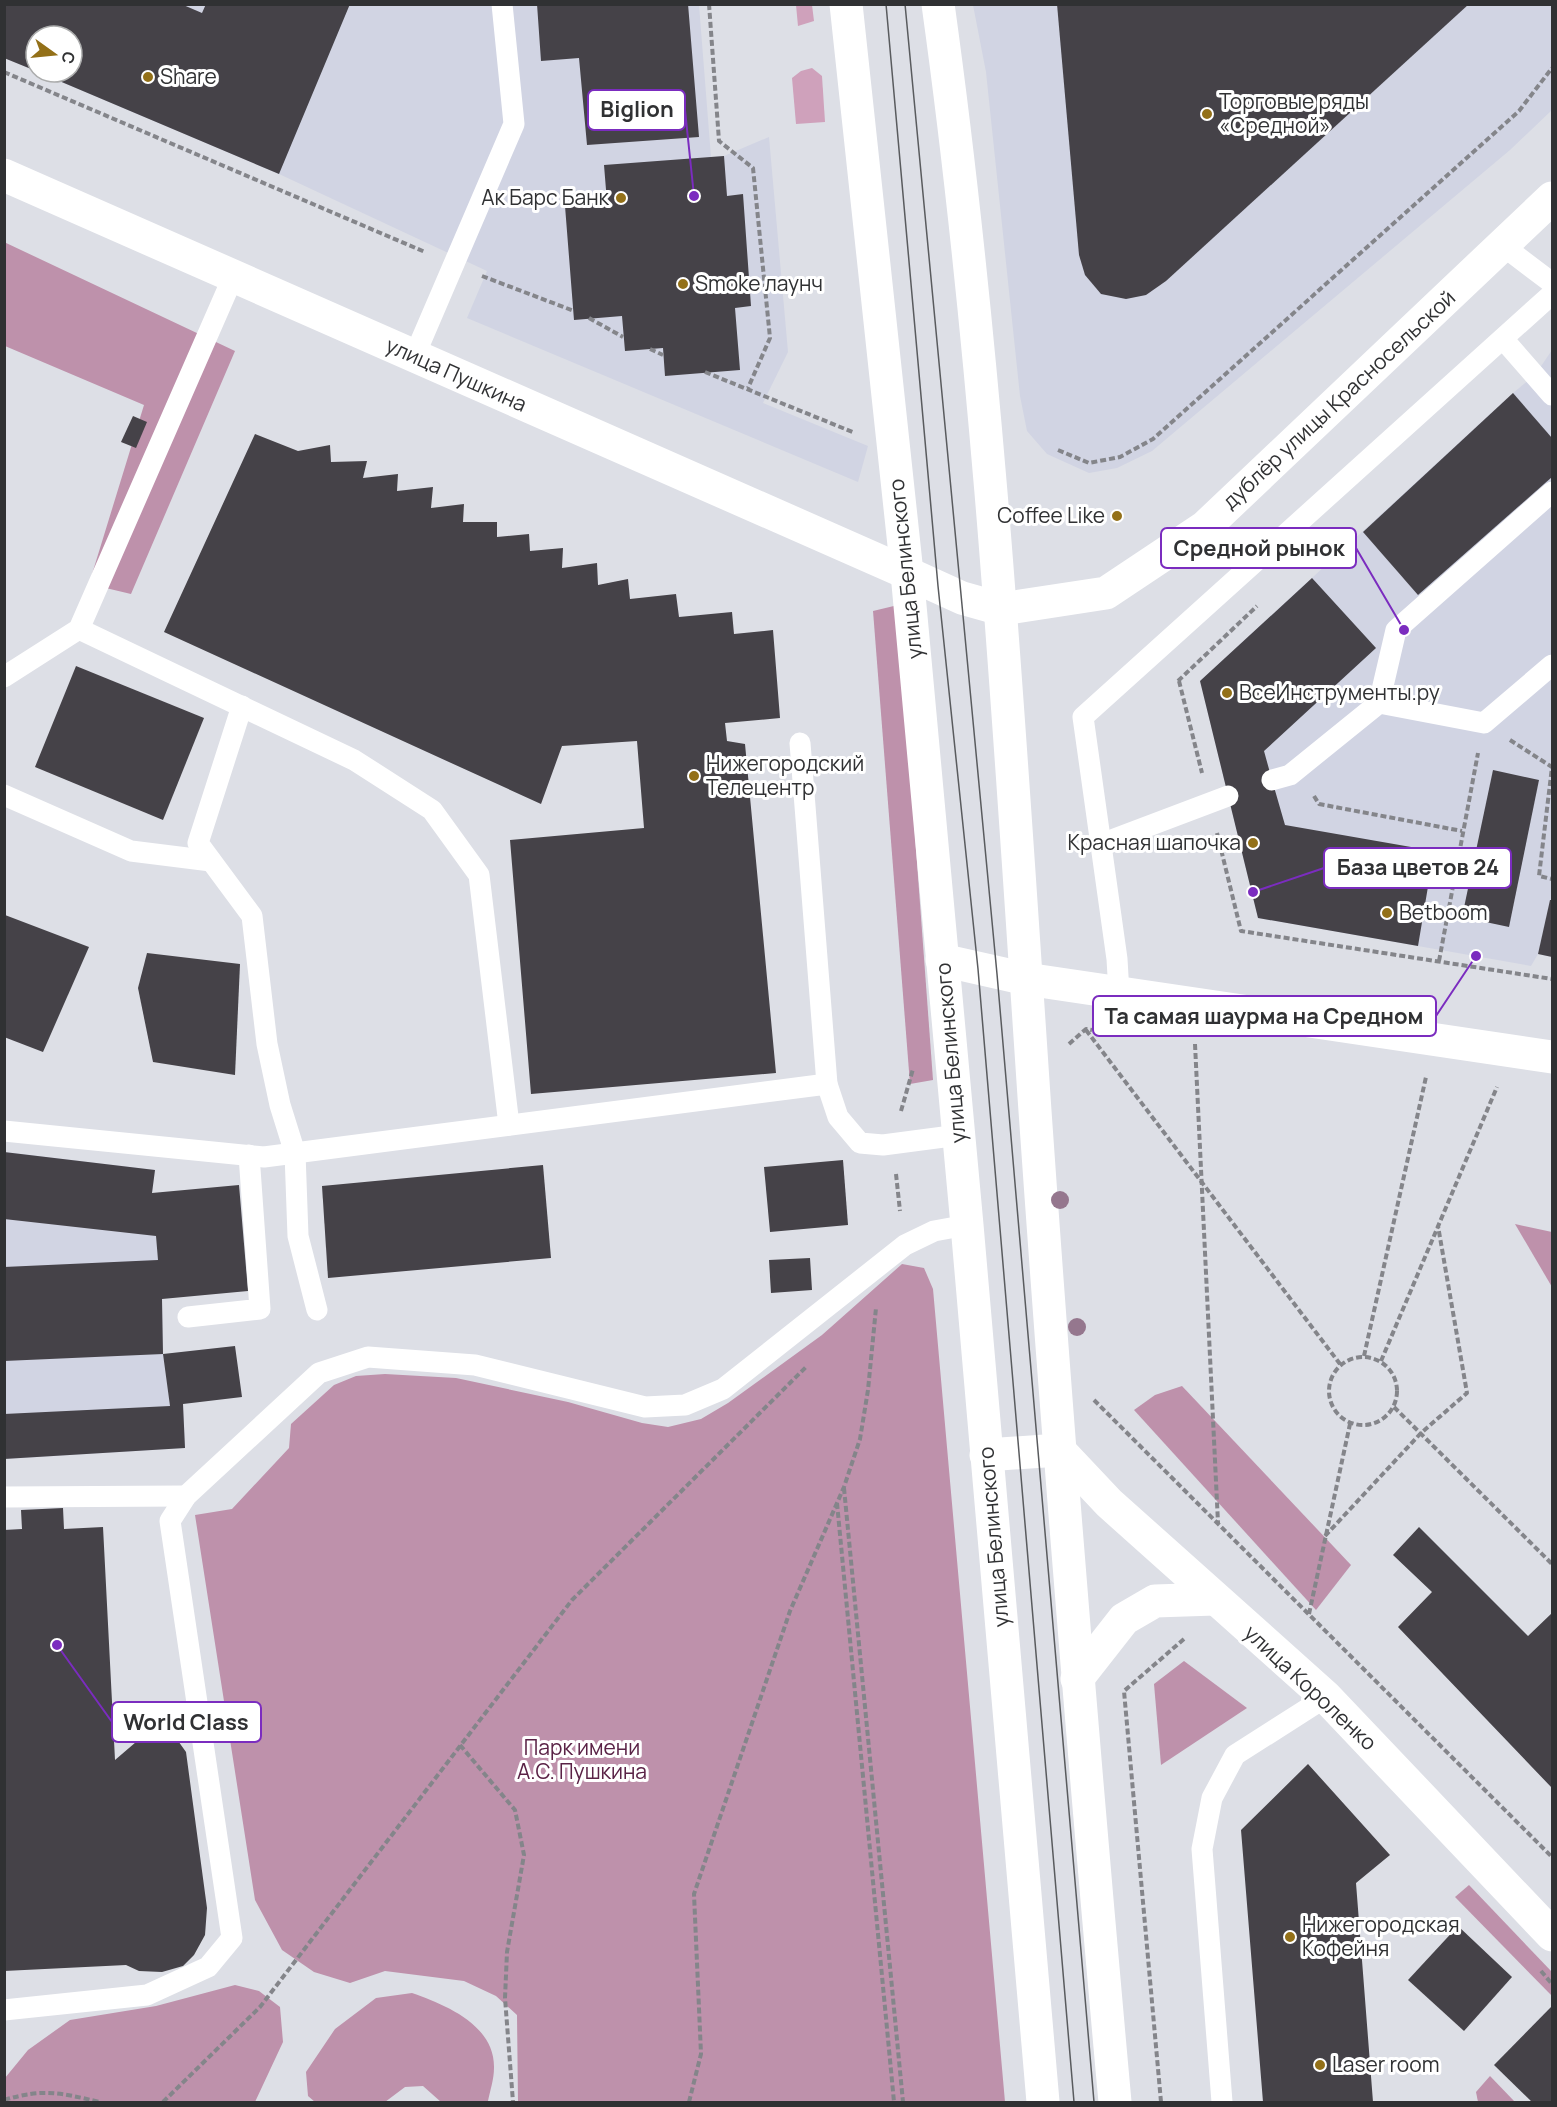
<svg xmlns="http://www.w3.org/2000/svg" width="1557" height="2107" viewBox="0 0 1557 2107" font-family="Manrope,sans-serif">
<rect width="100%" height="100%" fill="#dddfe6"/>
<!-- built -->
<g fill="#d1d4e3">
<polygon points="4,5 699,5 711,157 724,156 769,137 788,352 763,403 868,446 858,482 467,318 487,271 279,174 38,72 72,72 72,36 36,36 36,71 5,58"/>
<polygon points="973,5 1552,5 1552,110 1510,150 1152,451 1117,468 1089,473 1047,454 1027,431 1020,396 986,72"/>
<polygon points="1552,350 1552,957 1538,954 1531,966 1258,918 1200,681 1513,393 1535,375"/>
<polygon points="5,1152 155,1170 152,1193 162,1299 163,1354 170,1405 183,1404 185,1448 5,1459"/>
</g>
<!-- green -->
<g fill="#cfa1bb">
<polygon points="796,5 812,5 814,21 798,26"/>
<polygon points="812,68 822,76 825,122 796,124 792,78 801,71"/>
</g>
<!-- forest -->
<g fill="#be91ab">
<polygon points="4,242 235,351 131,594 89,584 144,405 5,346"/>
<polygon points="898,605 933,1080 910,1084 873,611"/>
<polygon points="1515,1224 1552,1232 1552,1287"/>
<polygon points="902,1264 924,1268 933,1289 1005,2102 518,2102 517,2015 496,1996 464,1981 385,1971 350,1983 314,1972 282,1950 255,1900 195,1515 232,1509 289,1448 291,1424 334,1385 356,1376 385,1374 456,1378 568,1402 642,1423 668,1427 701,1419 728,1403 822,1335"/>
<polygon points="1182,1386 1351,1565 1316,1610 1134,1410 1155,1395"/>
<polygon points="1184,1661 1247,1708 1161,1765 1154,1684"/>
<polygon points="1469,1885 1552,1972 1552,1996 1455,1897"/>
<polygon points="235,1985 259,1991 280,2007 283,2042 255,2102 5,2102 5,2078 28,2050 70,2020 156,2006"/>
<path d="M412,1993C446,2005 495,2025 494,2068C494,2079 490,2091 488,2101L441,2102L423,2086L405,2087L385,2102H315L308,2096L306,2072L335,2029L376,1998Z"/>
<polygon points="1490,2076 1515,2102 1478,2102 1476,2092"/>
</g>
<!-- building -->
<g fill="#454248">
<polygon points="4,4 181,4 202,13 206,4 350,4 279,174 38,72 72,72 72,36 36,36 36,71 4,58"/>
<polygon points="537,4 688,4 699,137 587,145 579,58 541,61"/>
<polygon points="1057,4 1469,4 1166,281 1146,295 1126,299 1101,294 1085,275 1079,255"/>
<polygon points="724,156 727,196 743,194 751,306 735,308 740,370 665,376 663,348 625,351 622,316 574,320 565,206 607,202 604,165"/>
<polygon points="1513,393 1552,438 1552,477 1418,595 1363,532"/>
<polygon points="133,416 147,422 136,448 121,442"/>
<polygon points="255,434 298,451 330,445 331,462 367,461 363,478 398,474 397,491 433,487 431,508 464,504 463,522 497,522 497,537 529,534 530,551 563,548 562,568 597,563 598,585 628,579 630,599 676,594 679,617 732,612 734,634 773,630 780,718 725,723 727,741 745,744 776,1073 531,1094 510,840 644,828 637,741 562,746 541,804 164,632"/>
<polygon points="1312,578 1376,648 1264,751 1272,780 1285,825 1434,851 1418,946 1258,918 1200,681"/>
<polygon points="76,666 204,718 163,820 35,767"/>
<polygon points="1493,770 1539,780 1509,927 1462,917"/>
<polygon points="1550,900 1552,900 1552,957 1538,954"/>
<polygon points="5,915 89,947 43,1052 4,1037"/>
<polygon points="147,953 240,964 235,1075 153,1062 138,988"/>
<polygon points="4,1152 155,1170 152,1193 239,1185 248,1291 162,1299 163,1354 235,1346 242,1397 183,1404 185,1448 4,1459 4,1414 170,1406 163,1354 4,1361 4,1267 158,1260 156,1236 4,1219"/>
<polygon points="843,1160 848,1225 770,1232 764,1167"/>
<polygon points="543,1165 551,1258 328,1278 322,1186"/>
<polygon points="810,1258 812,1290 771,1293 769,1260"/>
<polygon points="63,1508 64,1529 103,1527 115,1760 136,1742 149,1735 161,1734 176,1738 186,1752 207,1908 205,1935 194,1955 183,1966 162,1972 139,1971 126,1965 4,1971 4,1530 22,1529 21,1510"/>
<polygon points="1419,1527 1528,1636 1552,1613 1552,1788 1398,1627 1432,1592 1393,1555"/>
<polygon points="1308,1764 1390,1855 1356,1883 1373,2102 1263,2102 1241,1830"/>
<polygon points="1458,1926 1512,1977 1464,2031 1408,1980"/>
<polygon points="1552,2006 1552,2102 1532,2102 1494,2065"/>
</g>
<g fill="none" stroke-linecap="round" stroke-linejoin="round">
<!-- path -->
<g stroke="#84858a" stroke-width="4" stroke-dasharray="6 3" stroke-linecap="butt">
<polyline points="709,4 719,141 753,168 770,338 748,388"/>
<polyline points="4,72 425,252"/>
<polyline points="482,276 574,311"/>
<polyline points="589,318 623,337"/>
<polyline points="650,349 663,355"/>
<polyline points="705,372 855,433"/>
<polyline points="1058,450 1089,463 1120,457 1153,439 1519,111 1552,68"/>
<polyline points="1178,681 1257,606"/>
<polyline points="1179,681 1202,773"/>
<polyline points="1510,740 1552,767 1539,876 1552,879"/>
<polyline points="1314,796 1319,804 1462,831"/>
<polyline points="1217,833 1241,931 1552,979"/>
<polyline points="1439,961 1478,753"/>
<polyline points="1086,1030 1340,1364"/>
<polyline points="1069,1044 1086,1029 1092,1030"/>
<polyline points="1195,1044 1218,1523"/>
<polyline points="901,1111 913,1069"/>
<polyline points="896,1174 900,1211"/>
<polyline points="1364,1356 1426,1077"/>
<circle cx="1363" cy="1391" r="34"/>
<polyline points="1381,1361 1497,1087"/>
<polyline points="1094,1400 1552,1857"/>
<polyline points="1394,1407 1552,1564"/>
<polyline points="844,1488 903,2102"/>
<polyline points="837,1503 894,2102"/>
<polyline points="1325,1536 1421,1433 1467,1393 1438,1226"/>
<polyline points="1309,1614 1350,1424"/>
<polyline points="460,1745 515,1810 524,1855 507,1952 505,1998 513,2102"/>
<polyline points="1541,1971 1552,1984"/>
<path d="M4,2100C45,2088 60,2093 100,2102"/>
<polyline points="163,2102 260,2007 572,1600 806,1367"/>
<polyline points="689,2102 701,2054 694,1894 790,1611 844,1487 860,1439 868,1390 876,1308"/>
<polyline points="1161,2102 1124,1691 1184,1639"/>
</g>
<!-- lane -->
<g stroke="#fff" stroke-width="21">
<polyline points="1502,245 1552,283"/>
<polyline points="1504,340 1552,395"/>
<polyline points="414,357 514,124 502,4"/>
<polyline points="79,629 354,760 432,810 479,875 509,1125"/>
<polyline points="4,677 79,629 233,277"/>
<polyline points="1379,703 1396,630 1552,492"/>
<polyline points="242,706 198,843 252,916 267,1044 280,1105 295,1153 298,1236 317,1310"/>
<polyline points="800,743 827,1084"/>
<polyline points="1272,780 1290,775 1379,703 1484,723 1552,665"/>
<polyline points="4,795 131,851 211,861"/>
<polyline points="1101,844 1228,796"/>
<polyline points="1119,993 1117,959 1083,717 1552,294"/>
<polyline points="4,1131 264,1157 827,1084 838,1117 860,1143 883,1145 959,1135"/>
<polyline points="188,1317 260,1309 249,1155"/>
<polyline points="4,1497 186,1496"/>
<polyline points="4,2010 147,1995 208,1967 232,1938 170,1521 186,1496 319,1373 368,1357 475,1365 645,1407 685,1405 723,1389 905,1245 934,1231 967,1225"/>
<polyline points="1222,2102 1202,1849 1212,1798 1235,1755 1326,1697"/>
</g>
<!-- street -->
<g stroke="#fff" stroke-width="33">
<polyline points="4,175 907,573"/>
<polyline points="942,960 1026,979 1552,1057"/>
<polyline points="986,1455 1059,1450 1109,1503 1326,1697 1552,1935"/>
<polyline points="1077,1679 1124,1619 1155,1601 1215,1599"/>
</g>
<!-- secondary -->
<polyline stroke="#fff" stroke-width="33" points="907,573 962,598 1001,609 1106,593 1205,527 1552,198"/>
<!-- primary -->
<g stroke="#fff" stroke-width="33">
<polyline points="846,4 907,573 967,1225 1043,2102"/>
<path d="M938,4C989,371 1010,742 1035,1111C1058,1442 1085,1772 1115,2102"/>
</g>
<!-- tram -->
<g stroke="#595b5e" stroke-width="1.5">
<polyline points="886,4 938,586 978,969 1074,2102"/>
<polyline points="905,4 997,974 1094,2102"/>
</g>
</g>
<!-- trees -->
<g fill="#95778e">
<circle cx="1060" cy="1200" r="9"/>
<circle cx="1077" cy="1327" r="9"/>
</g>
<!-- markers -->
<g fill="#937018" stroke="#fff" stroke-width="2">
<circle cx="148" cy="77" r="6"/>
<circle cx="1207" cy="114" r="6"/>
<circle cx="621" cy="198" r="6"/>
<circle cx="683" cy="284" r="6"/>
<circle cx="1117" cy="516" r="6"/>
<circle cx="1227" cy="693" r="6"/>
<circle cx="694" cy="776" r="6"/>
<circle cx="1253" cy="843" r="6"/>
<circle cx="1387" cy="913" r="6"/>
<circle cx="1290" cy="1937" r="6"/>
<circle cx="1320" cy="2065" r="6"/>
</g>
<g text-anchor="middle" stroke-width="6" stroke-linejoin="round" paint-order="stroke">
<!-- poi labels -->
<g font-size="21" fill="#303133" stroke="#fff" text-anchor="start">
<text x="160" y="84">Share</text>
<text x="1219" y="109">Торговые ряды<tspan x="1219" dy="24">«Средной»</tspan></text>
<text x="609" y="205" text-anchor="end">Ак Барс Банк</text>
<text x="695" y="291">Smoke лаунч</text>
<text x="1105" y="523" text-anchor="end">Coffee Like</text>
<text x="1239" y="700">ВсеИнструменты.ру</text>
<text x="706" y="771">Нижегородский<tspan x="706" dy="24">Телецентр</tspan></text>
<text x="1241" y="850" text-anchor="end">Красная шапочка</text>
<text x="1399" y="920">Betboom</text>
<text x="1302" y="1932">Нижегородская<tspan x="1302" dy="24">Кофейня</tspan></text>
<text x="1332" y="2072">Laser room</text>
</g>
<!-- street labels -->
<g font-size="21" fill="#303133" stroke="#fff">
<text transform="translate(456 375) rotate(24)" y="7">улица Пушкина</text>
<text transform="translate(1339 400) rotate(-43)" y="7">дублёр улицы Красносельской</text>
<text transform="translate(906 569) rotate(-96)" y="7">улица Белинского</text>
<text transform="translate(951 1053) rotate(-95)" y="7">улица Белинского</text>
<text transform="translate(994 1537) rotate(-95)" y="7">улица Белинского</text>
<text transform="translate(1310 1688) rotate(43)" y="7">улица Короленко</text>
</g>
<!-- park labels -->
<g font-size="21" fill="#5a2246" stroke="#fff">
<text x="582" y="1755">Парк имени<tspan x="582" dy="24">А.С. Пушкина</tspan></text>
</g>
</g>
<!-- callouts -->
<path fill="none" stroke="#7b2cbf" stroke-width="2" d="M694 196L685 110M1404 630L1356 548M1253 892L1324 868M1476 956L1436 1016M57 1645L112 1722"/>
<g fill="#7b2cbf" stroke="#fff" stroke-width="2">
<circle cx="694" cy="196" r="6"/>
<circle cx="1404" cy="630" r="6"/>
<circle cx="1253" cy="892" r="6"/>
<circle cx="1476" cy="956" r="6"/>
<circle cx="57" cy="1645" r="6"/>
</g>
<g fill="#fff" stroke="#7b2cbf" stroke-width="2">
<rect x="588" y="90" width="97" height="40" rx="6"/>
<rect x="1161" y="528" width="195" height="40" rx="6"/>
<rect x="1324" y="848" width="187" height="40" rx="6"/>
<rect x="1093" y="996" width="343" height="40" rx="6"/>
<rect x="112" y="1702" width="149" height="40" rx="6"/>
</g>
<g font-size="22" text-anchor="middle" font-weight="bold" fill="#303133">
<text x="637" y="117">Biglion</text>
<text x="1259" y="556">Средной рынок</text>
<text x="1418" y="875">База цветов 24</text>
<text x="1264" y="1024">Та самая шаурма на Средном</text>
<text x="186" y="1730">World Class</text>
</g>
<!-- border -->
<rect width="1557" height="2107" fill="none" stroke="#303133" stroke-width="12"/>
<!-- north arrow -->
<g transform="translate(54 54) rotate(105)"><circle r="28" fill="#ffffff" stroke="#acadad" stroke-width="1.5"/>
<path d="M0-4.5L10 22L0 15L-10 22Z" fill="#937018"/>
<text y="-9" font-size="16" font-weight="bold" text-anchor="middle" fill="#303133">С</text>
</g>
</svg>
